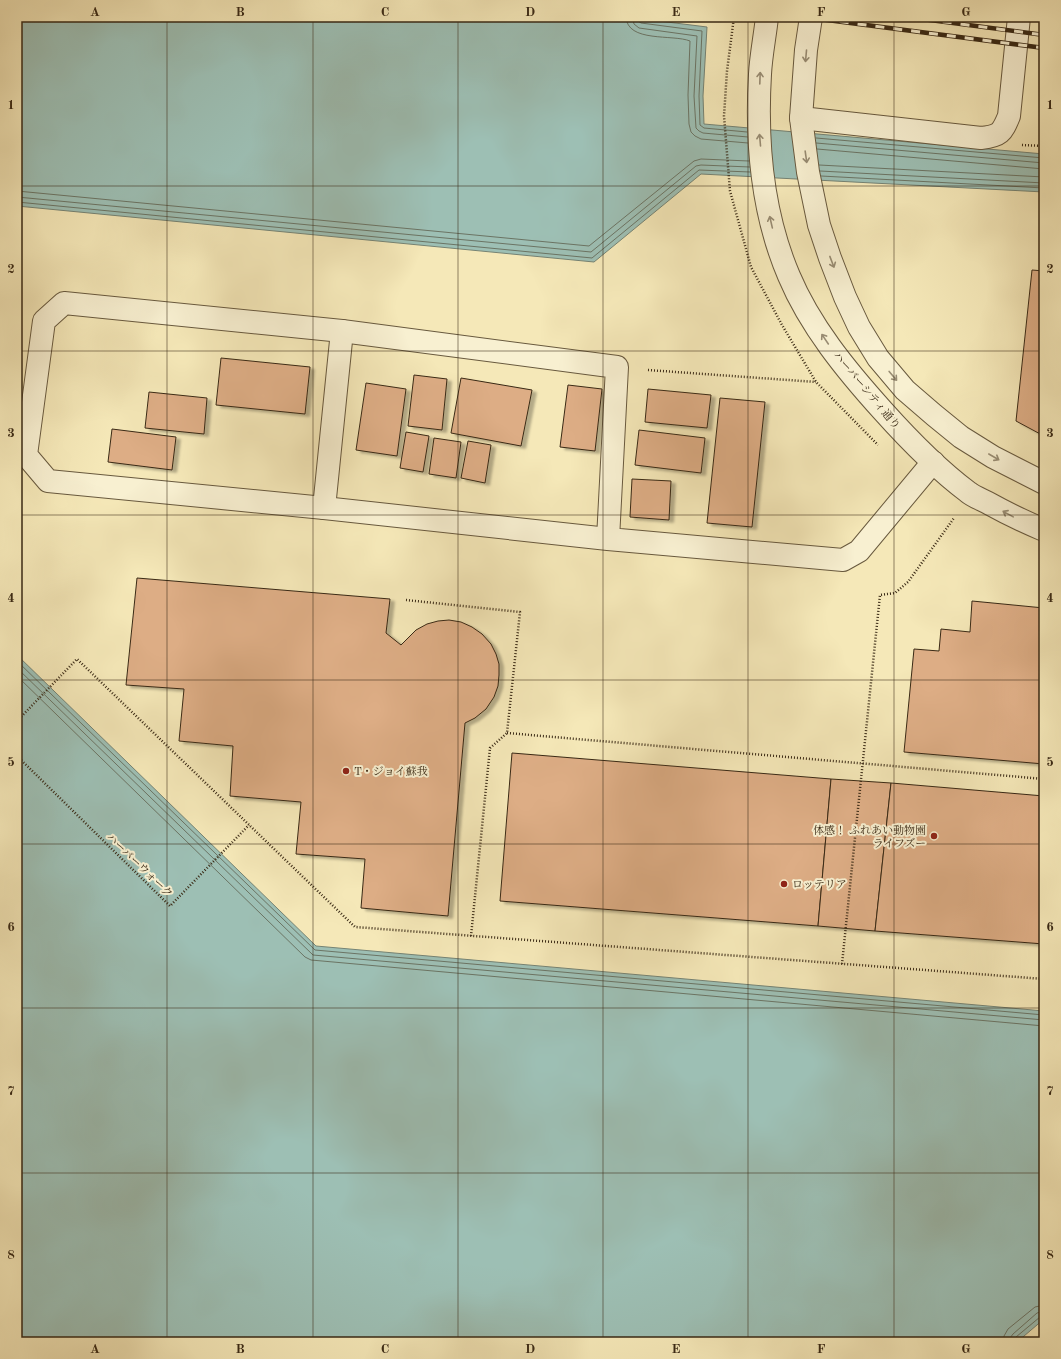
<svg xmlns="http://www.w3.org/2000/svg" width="1061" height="1359" viewBox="0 0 1061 1359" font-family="'Old Standard TT','Noto Serif JP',serif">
<defs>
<filter id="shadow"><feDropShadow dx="4.5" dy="2.5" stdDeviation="1" flood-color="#0004"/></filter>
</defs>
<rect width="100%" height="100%" fill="#f5e8b8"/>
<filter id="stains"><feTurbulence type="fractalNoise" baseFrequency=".005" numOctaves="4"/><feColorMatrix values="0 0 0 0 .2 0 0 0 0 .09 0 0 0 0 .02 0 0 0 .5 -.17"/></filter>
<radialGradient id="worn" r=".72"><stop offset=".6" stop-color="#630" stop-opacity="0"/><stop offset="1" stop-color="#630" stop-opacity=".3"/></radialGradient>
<!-- water -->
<g fill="#9dbfb4" stroke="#758374">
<polygon points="17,17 627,17 707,27 703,96 704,124 1044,154 1044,192 701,174 594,262 17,206"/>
<polygon points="17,655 316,946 1044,1011 1044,1319 1017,1342 17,1342"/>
</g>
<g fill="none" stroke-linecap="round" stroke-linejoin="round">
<!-- shore -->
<g stroke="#6b7464" stroke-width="1">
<path d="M626,17C627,43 673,34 690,41L688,95L689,124L691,132L695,136L701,139L748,143"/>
<polyline points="632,17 634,24 639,28 697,36 694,96 696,128 699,131 703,133 748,137"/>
<polyline points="637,17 638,21 641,23 702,31 699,96 700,125 704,128 747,132"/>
<polyline points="816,138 1044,158"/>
<polyline points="816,143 1044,163"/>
<polyline points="817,149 1044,169"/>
<polyline points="819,165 1044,177"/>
<polyline points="820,171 1044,183"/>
<polyline points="821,176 1044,188"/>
<polyline points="17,191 589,246 694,161 701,159 749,161"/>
<polyline points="17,197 591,252 696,166 701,165 750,167"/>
<polyline points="17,202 592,258 699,170 750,172"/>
<polyline points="17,661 315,950 1044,1015"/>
<polyline points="17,668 313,955 1044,1020"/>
<polyline points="17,676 305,957 311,960 1044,1026"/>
<polyline points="1003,1342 1004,1336 1008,1329 1035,1307 1044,1305"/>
<polyline points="1010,1342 1010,1338 1013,1334 1037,1313 1044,1311"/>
<polyline points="1015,1342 1016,1337 1040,1317 1044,1316"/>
</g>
</g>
<!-- building -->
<g fill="#ddad85" stroke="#392915" filter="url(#shadow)">
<polygon points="1032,270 1044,271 1044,436 1016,421"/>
<polygon points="221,358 310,367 305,414 216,405"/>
<polygon points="414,375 447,379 442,430 408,426"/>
<polygon points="461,378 532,390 521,446 451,433"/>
<polygon points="366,383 406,389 397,456 356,450"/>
<polygon points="568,385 602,389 595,451 560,447"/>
<polygon points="648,389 711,395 707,428 645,422"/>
<polygon points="149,392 207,398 204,434 145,428"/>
<polygon points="720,398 765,402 752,527 707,523"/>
<polygon points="112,429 176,437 172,470 108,462"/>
<polygon points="639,430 705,438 701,473 635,465"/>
<polygon points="406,432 429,436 423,472 400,468"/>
<polygon points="434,438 461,442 456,478 429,474"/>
<polygon points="468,441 491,445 485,483 461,478"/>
<polygon points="632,479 671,481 669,520 630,517"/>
<polygon points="137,578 390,599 386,633 401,645 416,630 427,624 438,621 449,620 461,622 472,627 482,634 491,644 496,654 499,664 499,675 498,686 494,697 486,709 475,718 465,723 448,916 361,908 365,859 296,854 301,802 230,796 233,746 179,741 184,689 126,685"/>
<polygon points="972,601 1044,608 1044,764 904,752 914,649 939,651 941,629 970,632"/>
<polygon points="512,753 831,779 818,926 500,901"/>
<polygon points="831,779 891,783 875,931 818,926"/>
<polygon points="891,783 1044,796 1044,944 875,931"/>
</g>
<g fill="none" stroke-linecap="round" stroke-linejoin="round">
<!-- minor casing -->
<g stroke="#68593e" stroke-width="24">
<g id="minor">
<path d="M767,17C765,36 761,55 760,74C756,141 762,213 789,276C810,326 846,370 883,411C909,440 936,468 968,492C974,497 983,500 990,504C1008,514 1025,522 1044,530"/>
<polyline points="811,17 806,50 801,118 808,172 819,225 830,258 845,297 859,327 878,358 905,390 934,415 961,437 993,457 1044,483"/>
<path d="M801,118L981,138C1000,136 1002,133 1009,116L1019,17"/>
<polyline points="324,508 342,331"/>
<polyline points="608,539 617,367 342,331 64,303 44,321 26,455 48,481 324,508 608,539 843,560 859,551 933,462"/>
</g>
</g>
<!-- path -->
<g stroke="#392915" stroke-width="2.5" stroke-dasharray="1 2" stroke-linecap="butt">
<polyline points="734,17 727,71 724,116 730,191 751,267 782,325 816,382 878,445"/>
<polyline points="1022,145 1044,146"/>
<polyline points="648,370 816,382"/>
<polyline points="406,600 520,612 507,733 490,748 471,936"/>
<polyline points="17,721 77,659 355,927 1044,979"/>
<polyline points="507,733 1044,779"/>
<polyline points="17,756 170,906 249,825"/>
<polyline points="842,964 880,595 895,593 908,582 954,518"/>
</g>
<!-- minor -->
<use href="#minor" stroke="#f8f0d1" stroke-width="22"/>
<!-- rail casing -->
<g stroke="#392915" stroke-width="4.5">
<g id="rail">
<polyline points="804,17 1044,48"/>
<polyline points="907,17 1044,35"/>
</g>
</g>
<!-- rail -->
<use href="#rail" stroke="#f8f0d1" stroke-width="3" stroke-dasharray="9" stroke-linecap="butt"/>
</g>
<!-- one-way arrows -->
<defs><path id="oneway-shaft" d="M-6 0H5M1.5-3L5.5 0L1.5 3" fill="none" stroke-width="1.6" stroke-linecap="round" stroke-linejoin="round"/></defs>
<g stroke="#988c73">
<use href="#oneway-shaft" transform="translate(806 56) rotate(95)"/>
<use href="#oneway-shaft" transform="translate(760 78) rotate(-88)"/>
<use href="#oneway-shaft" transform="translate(760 140) rotate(-95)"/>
<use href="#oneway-shaft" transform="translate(806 157) rotate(82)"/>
<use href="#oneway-shaft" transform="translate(771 222) rotate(-103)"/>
<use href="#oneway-shaft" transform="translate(832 262) rotate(69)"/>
<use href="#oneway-shaft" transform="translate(825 339) rotate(-124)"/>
<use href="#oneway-shaft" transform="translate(893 376) rotate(50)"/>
<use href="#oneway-shaft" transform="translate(994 457) rotate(30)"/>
<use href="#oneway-shaft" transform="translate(1008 514) rotate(-151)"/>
</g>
<!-- grid -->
<path fill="none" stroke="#392915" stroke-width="1" stroke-opacity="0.55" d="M167,17V1342M313,17V1342M458,17V1342M603,17V1342M748,17V1342M894,17V1342M17,186H1044M17,351H1044M17,515H1044M17,680H1044M17,844H1044M17,1008H1044M17,1173H1044"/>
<!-- markers -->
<g fill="#8f2418" stroke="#f8f0d1" stroke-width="1.5">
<circle cx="346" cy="771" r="4"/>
<circle cx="934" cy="836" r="4"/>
<circle cx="784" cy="884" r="4"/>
</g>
<g text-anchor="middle" stroke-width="4" stroke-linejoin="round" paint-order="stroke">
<!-- street labels -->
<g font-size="11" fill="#392915" stroke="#f8f0d1">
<text transform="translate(867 390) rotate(50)" y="4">ハーバーシティ通り</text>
<text transform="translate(140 865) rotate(44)" y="4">ハーバーウォーク</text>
</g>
<!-- poi labels -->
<g font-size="11" fill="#392915" stroke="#f8f0d1" text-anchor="start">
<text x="354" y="775">T・ジョイ蘇我</text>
<text x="926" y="834" text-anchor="end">体感！ ふれあい動物園<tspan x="926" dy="13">ライフズー</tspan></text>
<text x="792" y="888">ロッテリア</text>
</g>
</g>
<!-- margin -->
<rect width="1061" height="1359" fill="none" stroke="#f5e8b8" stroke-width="44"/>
<rect x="22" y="22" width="1017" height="1315" fill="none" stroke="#392915" stroke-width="1.5"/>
<g font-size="13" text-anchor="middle" font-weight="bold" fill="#392915">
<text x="95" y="16">A</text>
<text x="240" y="16">B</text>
<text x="385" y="16">C</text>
<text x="530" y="16">D</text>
<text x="676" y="16">E</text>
<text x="821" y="16">F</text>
<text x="966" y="16">G</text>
<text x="11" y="109">1</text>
<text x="1050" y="109">1</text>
<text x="11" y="273">2</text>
<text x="1050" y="273">2</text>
<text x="11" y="437">3</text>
<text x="1050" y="437">3</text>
<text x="11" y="602">4</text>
<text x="1050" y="602">4</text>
<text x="11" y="766">5</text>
<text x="1050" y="766">5</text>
<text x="11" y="931">6</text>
<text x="1050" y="931">6</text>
<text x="11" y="1095">7</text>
<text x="1050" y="1095">7</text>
<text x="11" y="1259">8</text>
<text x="1050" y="1259">8</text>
<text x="95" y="1353">A</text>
<text x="240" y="1353">B</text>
<text x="385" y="1353">C</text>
<text x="530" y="1353">D</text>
<text x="676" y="1353">E</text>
<text x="821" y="1353">F</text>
<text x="966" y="1353">G</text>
</g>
<rect width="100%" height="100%" filter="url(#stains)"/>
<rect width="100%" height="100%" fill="url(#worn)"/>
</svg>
